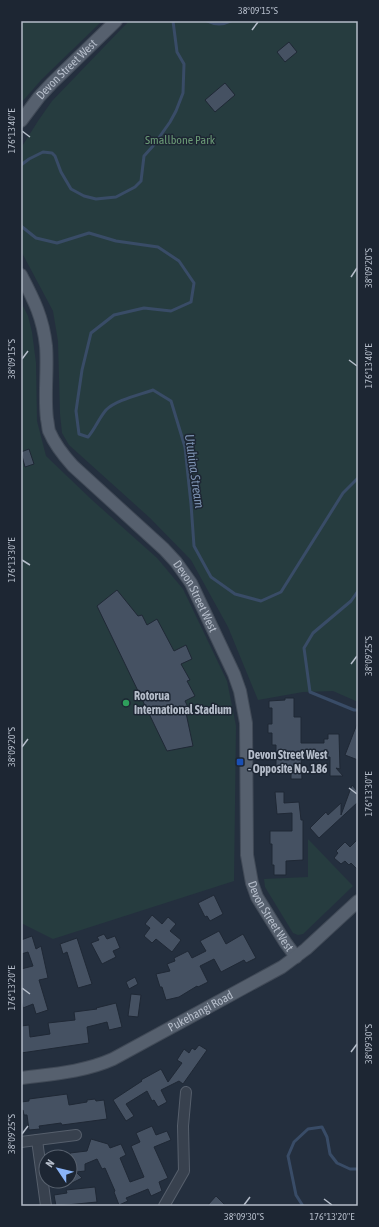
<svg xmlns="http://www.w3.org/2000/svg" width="379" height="1227" viewBox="0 0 379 1227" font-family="'Asap Condensed',sans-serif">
<rect width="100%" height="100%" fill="#242f3e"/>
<!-- green -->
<g fill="#263c3f">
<polygon points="21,21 102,21 42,79 21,103"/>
<polygon points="129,21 358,21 358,702 333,691 303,692 258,700 228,627 191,560 150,518 69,445 62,433 60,414 58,341 53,311 21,251 21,148 38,121 52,101"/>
<polygon points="21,302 28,316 32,332 36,363 37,421 46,456 92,500 157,558 183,589 227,681 236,726 234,881 53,939 21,923"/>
<polygon points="308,839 353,886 303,934 298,935 293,933 265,887 264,879 308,877"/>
</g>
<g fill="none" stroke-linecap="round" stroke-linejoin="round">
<!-- stream -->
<g stroke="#394c67" stroke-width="3">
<path d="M207,21C215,25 223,25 231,21"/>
<polyline points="21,165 29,159 43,152 52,153 55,156 61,172 71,189 84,196 96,199 116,197 135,187 141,181 144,156 153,146 170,122 176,111 183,93 184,64 177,52 173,21"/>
<path d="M21,226L36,238L57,243L89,233L116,241L158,247L179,261L194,283L191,302L171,311L144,308L114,315L91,333L82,370L76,411L79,434L88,437C95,429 99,418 106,410C116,400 139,395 153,390L171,401L185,447L191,504L194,546L211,577L235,594L261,601L281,592L343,493L358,478"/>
<polyline points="358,591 351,601 313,633 304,648 310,692 354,710 358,710"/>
<polyline points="303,1206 296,1195 288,1156 294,1142 308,1129 322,1127 327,1137 330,1154 337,1163 350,1169 358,1169"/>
</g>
</g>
<!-- building -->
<g fill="#455162" stroke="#1f2835">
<polygon points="289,42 297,52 285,62 277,52"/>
<polygon points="225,83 235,95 215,112 205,100"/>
<polygon points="29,449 34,464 25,467 21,452"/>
<polygon points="117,590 138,616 142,615 147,625 157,619 174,651 186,645 192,659 181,664 190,680 187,681 195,696 185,701 190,711 186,713 193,746 167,751 97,606"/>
<polygon points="285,698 294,698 294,717 301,717 301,743 324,743 324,739 328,739 328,734 339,734 340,769 336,768 343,776 330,776 330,757 301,757 302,779 291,779 291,770 276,770 276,745 272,745 272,733 268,733 268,724 272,724 272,708 269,708 269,701 285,700"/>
<polygon points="357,724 358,724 358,760 345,755"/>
<polygon points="352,785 358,792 358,802 319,838 310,828 326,812 328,815 341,803 341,815"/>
<polygon points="275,792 284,792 284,803 299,802 301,820 303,820 303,860 286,861 286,875 274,875 274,865 272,865 272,844 270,844 270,831 292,831 292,813 277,814"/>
<polygon points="358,839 358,870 351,863 349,865 345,861 341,864 334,858 338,853 336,851 345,842 350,847"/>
<polygon points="214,895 223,914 210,921 207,916 205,917 198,903"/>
<polygon points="152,915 162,924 168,917 176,924 170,931 181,940 172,952 156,939 152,943 144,936 150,928 145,924"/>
<polygon points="219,931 226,944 243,934 256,958 246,963 244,960 221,972 214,959 200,966 208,982 198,987 197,986 179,997 166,1000 162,987 160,987 156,974 170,971 167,964 175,961 174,958 188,951 192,958 206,951 200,941"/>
<polygon points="104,934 107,939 115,936 120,948 113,951 116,957 102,964 91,943 99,940 97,937"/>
<polygon points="32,936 36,949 41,946 48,978 39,980 48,1010 36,1014 33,1004 23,1008 21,1000 21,969 33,966 28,952 21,954 21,940"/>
<polygon points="77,938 92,984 78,988 67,952 63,954 60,944"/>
<polygon points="135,977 138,984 129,989 126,982"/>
<polygon points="131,994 141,995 138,1017 128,1016"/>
<polygon points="116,1003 122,1027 109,1030 107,1022 87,1027 89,1043 21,1053 21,1026 29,1025 30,1037 50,1034 48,1023 75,1020 74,1012 97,1009 96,1008"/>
<polygon points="199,1045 207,1050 183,1084 179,1081 161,1090 167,1102 158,1107 154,1100 152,1101 147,1091 126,1104 134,1116 126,1121 113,1100 142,1081 141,1080 161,1069 168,1082 182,1063 177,1060 184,1049 189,1053 192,1048 195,1050"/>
<polygon points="67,1094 69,1105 87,1102 87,1100 95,1099 96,1101 104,1100 107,1119 62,1125 61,1123 39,1126 40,1129 29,1130 27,1115 24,1115 23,1110 21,1111 21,1102 29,1101 29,1099"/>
<polygon points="152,1126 156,1135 167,1131 171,1140 154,1147 168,1178 159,1182 162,1191 151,1196 148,1189 126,1198 128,1201 119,1205 114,1192 115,1191 105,1168 102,1169 97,1159 85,1164 85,1171 76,1172 82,1178 70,1184 70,1153 87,1151 91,1139 108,1144 110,1148 121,1144 126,1155 120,1158 130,1182 144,1177 131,1146 140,1142 136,1133"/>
<polygon points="95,1187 97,1202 56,1206 54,1195 67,1193 66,1190"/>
<polygon points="216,1196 226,1206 207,1206"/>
</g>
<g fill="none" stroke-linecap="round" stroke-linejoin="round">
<!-- minor casing -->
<g stroke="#565f6c" stroke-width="12">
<g id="minor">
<polyline points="37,1140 46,1206"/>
<polyline points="21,1142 76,1135"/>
<polyline points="164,1206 184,1171 183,1126 186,1092"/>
</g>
</g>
<!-- major casing -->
<g stroke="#414a57" stroke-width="14">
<g id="major">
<path id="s1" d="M21,121L39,97L52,83L116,21"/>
<path id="s2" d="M21,275C34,300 43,318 46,346C48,370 44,395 47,419C48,423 48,428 49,431C55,445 63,455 73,466L164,549L176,562L191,583L234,674L240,691L246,723L247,855L252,883L257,897L285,942L296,957"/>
<path id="s3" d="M21,1078C52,1074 84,1072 113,1059L282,967L306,949L358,901"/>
</g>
</g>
<!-- minor -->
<use href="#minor" stroke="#38414e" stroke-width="10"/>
<!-- major -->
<use href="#major" stroke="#56606e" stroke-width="12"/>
</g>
<!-- ticks -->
<path fill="none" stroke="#b4bcc9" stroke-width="1.5" d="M252,30L258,22M22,131L30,137M351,277L357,268M22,359L28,351M349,360L357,366M22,560L30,565M351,664L357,656M22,747L28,739M349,788L357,794M22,988L30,994M351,1052L357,1044M22,1134L28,1126M324,1199L332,1205M244,1205L250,1197"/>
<!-- markers -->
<circle fill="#2e9e5b" stroke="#1d2633" stroke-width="1.5" cx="126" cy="703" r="4"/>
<rect fill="#1a4fb4" stroke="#1d2633" stroke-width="1.5" x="236" y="758" width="8" height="8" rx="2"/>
<g text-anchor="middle" stroke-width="3" stroke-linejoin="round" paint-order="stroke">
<!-- street labels -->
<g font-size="12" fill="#b4bcc9" stroke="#1d2633">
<text dy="4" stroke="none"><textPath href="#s1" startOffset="69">Devon Street West</textPath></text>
<text dy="4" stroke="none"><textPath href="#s2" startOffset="384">Devon Street West</textPath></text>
<text dy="4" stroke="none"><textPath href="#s2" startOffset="720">Devon Street West</textPath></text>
<text dy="4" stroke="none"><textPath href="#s3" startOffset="194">Pukehangi Road</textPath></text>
</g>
<!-- park labels -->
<g font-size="12" fill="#6b9a76" stroke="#1d2633">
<text x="180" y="144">Smallbone Park</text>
</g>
<!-- poi labels -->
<g font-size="12" font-weight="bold" fill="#b4bcc9" stroke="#1d2633" text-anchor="start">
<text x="134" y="700">Rotorua<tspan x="134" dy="14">International Stadium</tspan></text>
<text x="248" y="759">Devon Street West<tspan x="248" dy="14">- Opposite No. 186</tspan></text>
</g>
<!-- water labels -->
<g font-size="13" font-style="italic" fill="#7c92b1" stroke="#1d2633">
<text transform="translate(195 471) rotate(82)" y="5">Utuhina Stream</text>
</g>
</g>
<!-- border -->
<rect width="379" height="1227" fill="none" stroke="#1d2633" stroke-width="44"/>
<!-- north arrow -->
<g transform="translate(58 1169) rotate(305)"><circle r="19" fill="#1d2633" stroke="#59626f"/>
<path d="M0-3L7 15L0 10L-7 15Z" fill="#8ab4f8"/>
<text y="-6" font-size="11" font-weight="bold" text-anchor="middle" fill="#b4bcc9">N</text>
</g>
<rect x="22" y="22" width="335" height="1183" fill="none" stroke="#b4bcc9" stroke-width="1.5"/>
<g font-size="10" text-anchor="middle" fill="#b4bcc9">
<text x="258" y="14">38°09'15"S</text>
<text transform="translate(11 131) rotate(-90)" y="4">176°13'40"E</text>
<text transform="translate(368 268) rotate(-90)" y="4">38°09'20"S</text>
<text transform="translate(11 359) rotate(-90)" y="4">38°09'15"S</text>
<text transform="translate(368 366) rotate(-90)" y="4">176°13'40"E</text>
<text transform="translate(11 560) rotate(-90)" y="4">176°13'30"E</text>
<text transform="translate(368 656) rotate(-90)" y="4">38°09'25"S</text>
<text transform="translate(11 747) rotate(-90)" y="4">38°09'20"S</text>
<text transform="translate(368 794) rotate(-90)" y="4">176°13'30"E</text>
<text transform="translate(11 988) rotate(-90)" y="4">176°13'20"E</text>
<text transform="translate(368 1044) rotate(-90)" y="4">38°09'30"S</text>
<text transform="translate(11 1134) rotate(-90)" y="4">38°09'25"S</text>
<text x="244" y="1220">38°09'30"S</text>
<text x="332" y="1220">176°13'20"E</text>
</g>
</svg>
